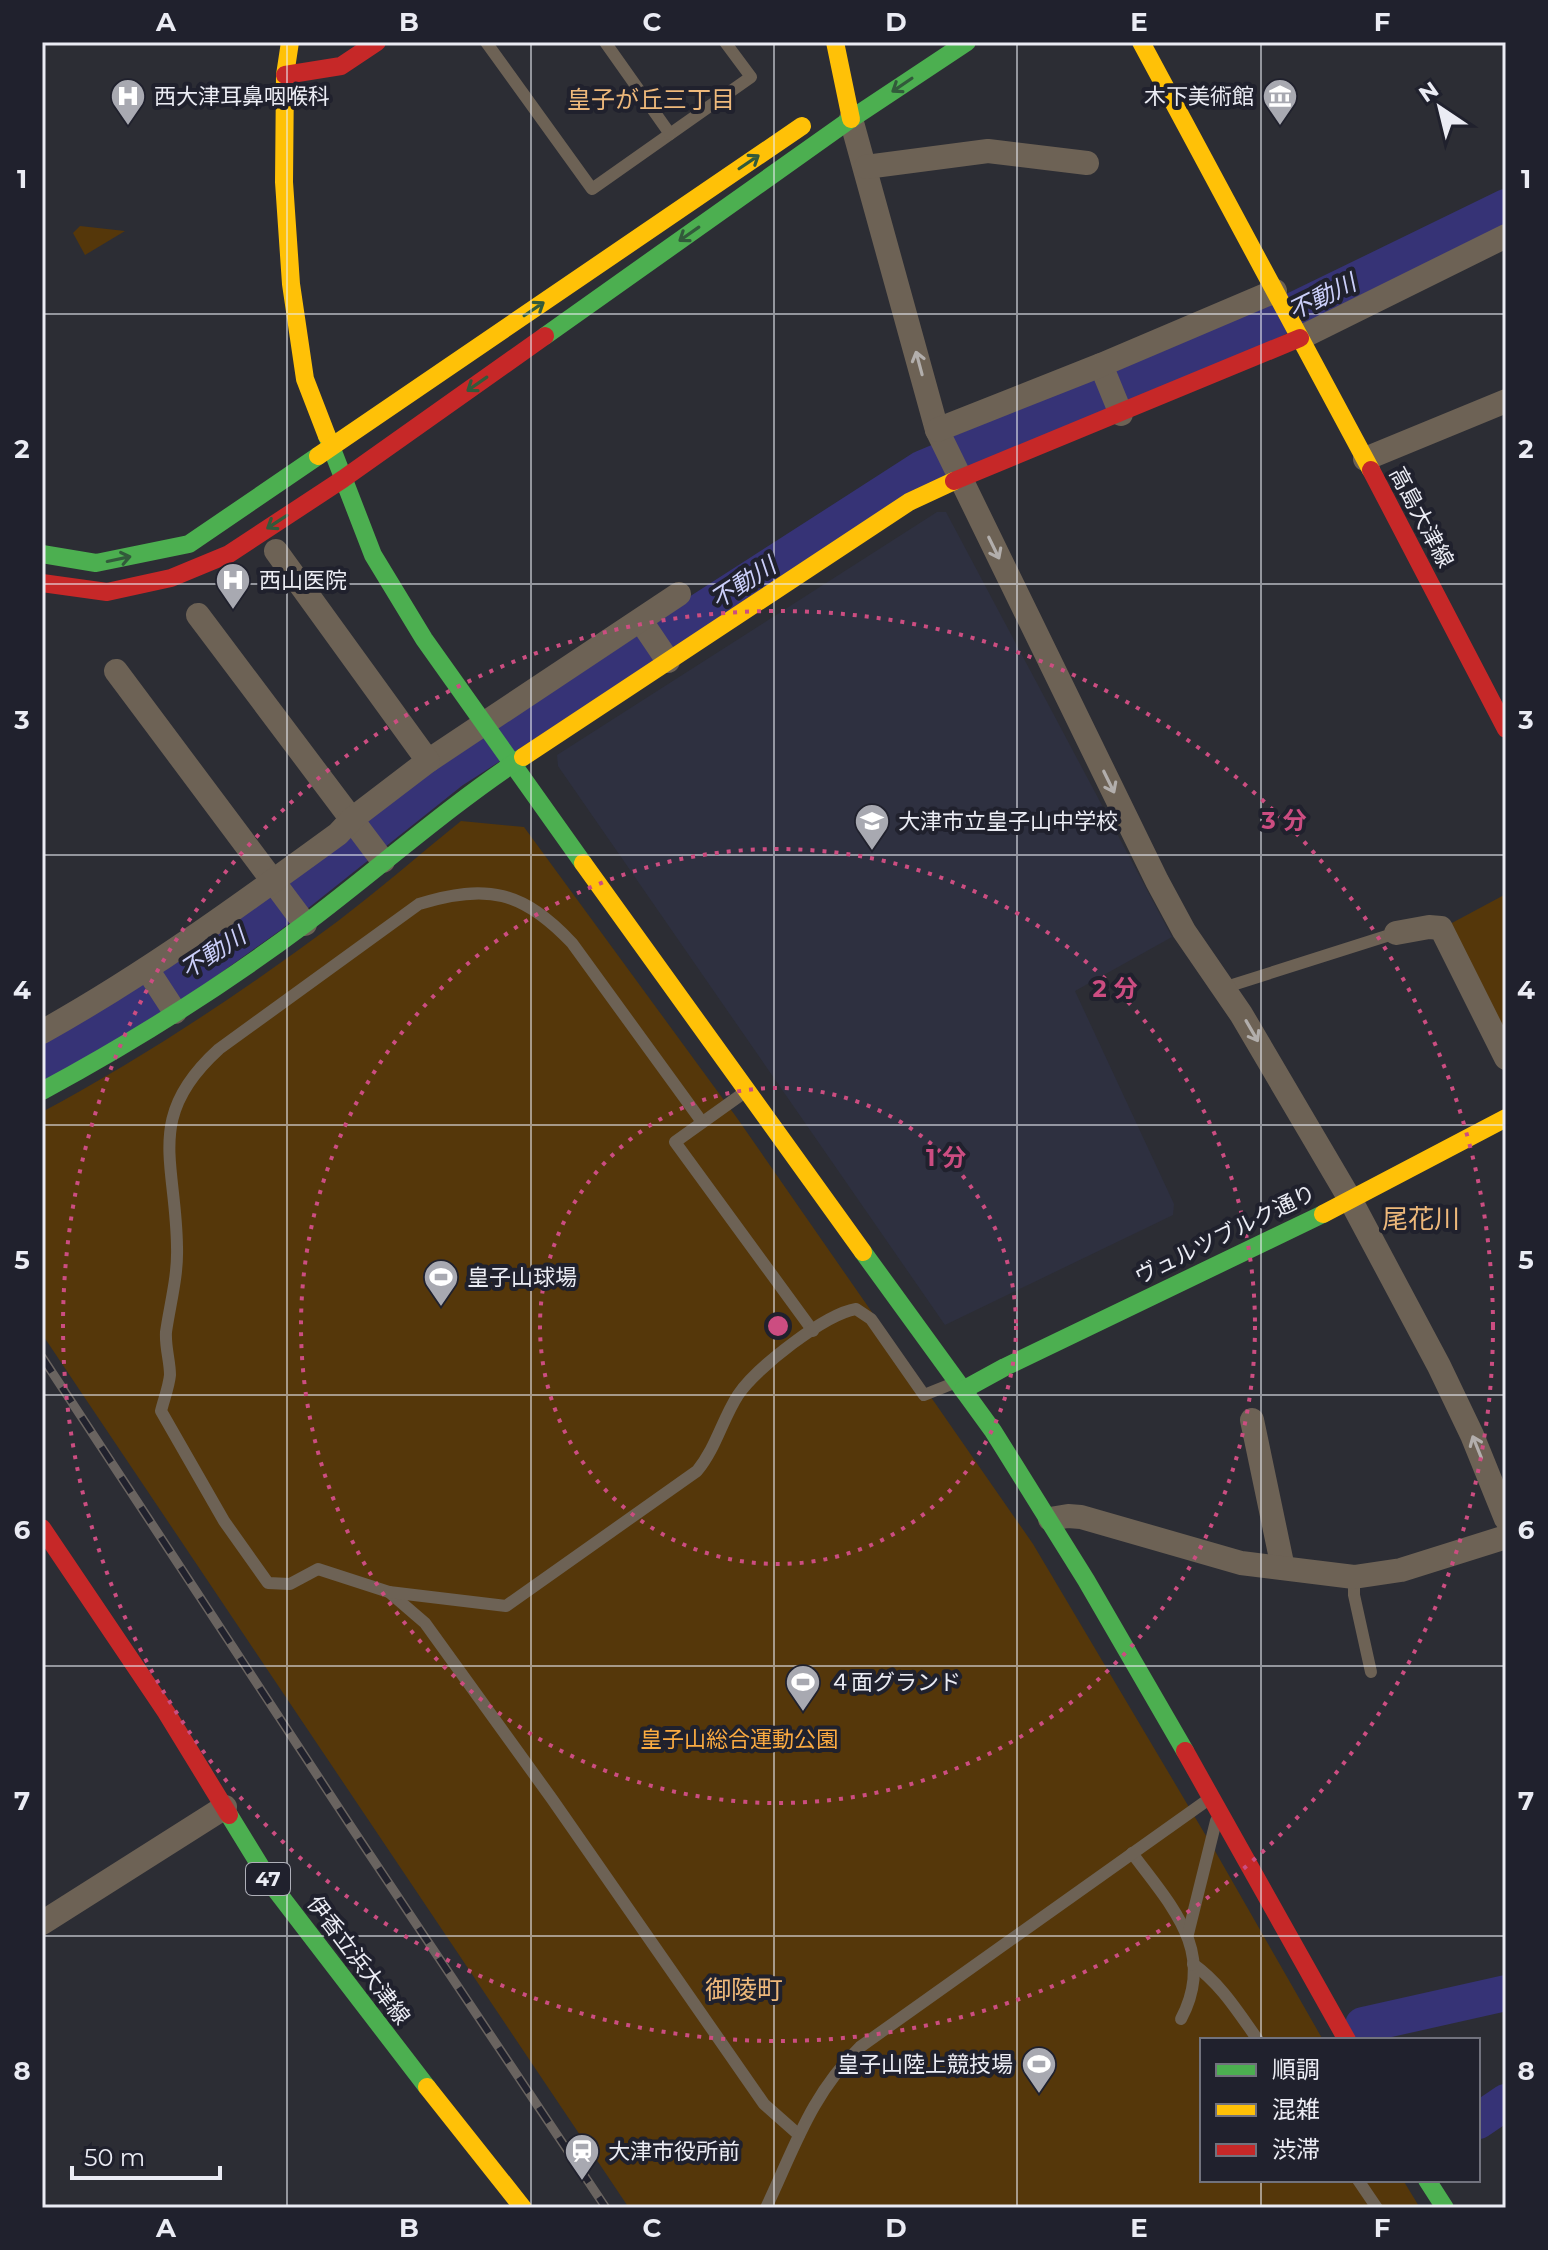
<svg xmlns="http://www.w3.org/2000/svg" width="1548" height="2250" viewBox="0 0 1548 2250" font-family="Montserrat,'Noto Sans JP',sans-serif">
<rect width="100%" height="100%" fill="#2c2d34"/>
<!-- built -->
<polygon fill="#2e3040" points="937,512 946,512 1172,937 1075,991 1174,1204 1173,1215 945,1325 558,766 557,755"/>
<!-- green -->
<g fill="#55370a">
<polygon points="80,226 125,231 85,255 73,233"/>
<path d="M461,821L524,827L737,1118L1033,1544L1215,1851L1323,2040H1202V2180H1403L1420,2208H629L42,1334V1112C145,1057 244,991 338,921C380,889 420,854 461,821Z"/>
<polygon points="1506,894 1506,1037 1450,924"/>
</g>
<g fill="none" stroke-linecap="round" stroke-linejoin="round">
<!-- river -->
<g stroke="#363376" stroke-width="36">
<polyline points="42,1066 191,972 272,914 453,770 923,468 1245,334 1506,207"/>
<polyline points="1363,2025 1506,1993"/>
<polyline points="1478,2121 1506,2102"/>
</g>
<!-- lane -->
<g stroke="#6d6255" stroke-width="12">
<polyline points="486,42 592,189 751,77 725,42"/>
<polyline points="605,42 670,134"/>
<polyline points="1223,988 1396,933"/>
<polyline points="745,1092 675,1142 813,1331"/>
<path d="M702,1122L572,943C523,891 487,883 419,904L219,1049C144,1117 176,1161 177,1247C178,1276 170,1304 166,1332C165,1347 170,1361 170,1375C169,1386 164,1399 161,1411L224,1521L268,1583L290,1584L318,1569L389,1592L425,1623L552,1799L764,2104L799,2135"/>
<polyline points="1354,1577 1354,1595 1371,1672"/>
<path d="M389,1592L506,1606L697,1471C716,1448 722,1420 738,1395C756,1368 825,1314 856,1309L871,1319L924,1395L954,1383"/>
<path d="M1132,1853C1171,1906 1217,1951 1181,2019"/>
<polyline points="1188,1934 1216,1821"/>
<path d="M1193,1964C1221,1984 1238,2012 1258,2040"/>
<polyline points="1358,2180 1377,2208"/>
<path d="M766,2208C794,2149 811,2094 860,2047L1209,1799"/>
</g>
<!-- street -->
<g stroke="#6d6255" stroke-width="24">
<polyline points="851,119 937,430 1157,881 1184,931 1241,1014 1351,1201 1439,1366 1472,1435 1506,1519"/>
<polyline points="866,167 988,151 1087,163"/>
<polyline points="1300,338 1506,236"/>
<polyline points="1101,365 1121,414"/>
<polyline points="937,430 1101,365 1275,291"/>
<polyline points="1365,459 1506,401"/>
<polyline points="198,615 383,861"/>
<polyline points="641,621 668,661"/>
<polyline points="116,671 305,924"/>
<polyline points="428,761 679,594"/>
<polyline points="1396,933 1429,927 1441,928 1506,1058"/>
<polyline points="147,969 175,1012"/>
<path d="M42,1032C146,974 242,904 338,834L352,819L428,761L276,551"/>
<polyline points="1252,1420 1283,1568"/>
<polyline points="1050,1519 1068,1516 1081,1517 1241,1563 1354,1577 1401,1570 1506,1537"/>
<polyline points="42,1923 225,1807"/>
</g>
<!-- fast -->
<g stroke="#4caf50" stroke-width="18">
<polyline points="545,336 851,119 967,42"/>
<polyline points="327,436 373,555 424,639 583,863"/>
<polyline points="42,554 96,563 189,544 318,456"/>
<path d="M42,1091C133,1042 222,986 305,924C378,869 446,808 523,757"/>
<polyline points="863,1252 993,1431 1086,1580 1185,1751"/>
<polyline points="963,1390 1005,1367 1323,1214"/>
<polyline points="229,1815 272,1885 427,2087"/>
<polyline points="1427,2180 1445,2208"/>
</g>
<!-- slow -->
<g stroke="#ffc107" stroke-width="18">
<polyline points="290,42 285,75 284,182 291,284 305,379 327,436"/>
<polyline points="835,42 851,119"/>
<polyline points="1141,42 1371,470"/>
<polyline points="318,456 802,126"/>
<polyline points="523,757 909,502 954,481"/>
<polyline points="583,863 863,1252"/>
<polyline points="1323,1214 1506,1118"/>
<polyline points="427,2087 523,2208"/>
</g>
<!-- jam -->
<g stroke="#c62828" stroke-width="18">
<polyline points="285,75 341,66 377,42"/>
<polyline points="1371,470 1506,729"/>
<polyline points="954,481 1300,338"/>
<polyline points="42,583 107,592 171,578 229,554 343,479 545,336"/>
<polyline points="42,1528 166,1712 229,1815"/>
<polyline points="1185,1751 1347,2040"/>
</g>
<!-- rail casing -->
<g stroke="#6a6460" stroke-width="9">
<polyline id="rail" points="42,1357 352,1828 606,2208"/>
</g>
<!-- rail -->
<use href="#rail" stroke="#20212d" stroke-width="6" stroke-dasharray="18" stroke-linecap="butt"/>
</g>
<!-- one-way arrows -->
<defs><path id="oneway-shaft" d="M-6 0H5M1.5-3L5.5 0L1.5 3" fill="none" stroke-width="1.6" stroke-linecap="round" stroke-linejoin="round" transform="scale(2)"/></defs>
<g stroke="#325a3b">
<use href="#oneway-shaft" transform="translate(902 85) rotate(146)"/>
<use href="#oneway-shaft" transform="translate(749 162) rotate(-34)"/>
<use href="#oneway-shaft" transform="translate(689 234) rotate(145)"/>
<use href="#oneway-shaft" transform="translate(534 309) rotate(-34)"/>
<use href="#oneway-shaft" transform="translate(477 384) rotate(145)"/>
<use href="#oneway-shaft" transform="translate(277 522) rotate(147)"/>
<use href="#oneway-shaft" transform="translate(119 559) rotate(-12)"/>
</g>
<g stroke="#b2aeac">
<use href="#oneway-shaft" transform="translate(919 363) rotate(-105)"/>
<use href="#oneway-shaft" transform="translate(994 548) rotate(64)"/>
<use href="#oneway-shaft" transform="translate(1109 782) rotate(64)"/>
<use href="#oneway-shaft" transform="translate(1252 1031) rotate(60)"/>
<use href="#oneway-shaft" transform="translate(1477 1447) rotate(-112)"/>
</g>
<!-- grid -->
<path fill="none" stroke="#ebecf4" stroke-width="2" stroke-opacity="0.55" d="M287,42V2208M531,42V2208M774,42V2208M1017,42V2208M1261,42V2040M42,314H1506M42,584H1506M42,855H1506M42,1125H1506M42,1395H1506M42,1666H1506M42,1936H1506M1261,2180V2208"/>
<!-- distance rings -->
<g fill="none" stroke="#cc4d81" stroke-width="4" stroke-dasharray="4 8">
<circle cx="778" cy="1326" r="238"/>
<circle cx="778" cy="1326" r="477"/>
<circle cx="778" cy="1326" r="715"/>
</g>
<!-- icons -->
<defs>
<g id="hospital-pin" transform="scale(1.8)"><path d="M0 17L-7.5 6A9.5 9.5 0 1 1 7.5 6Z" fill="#a8a9b1" stroke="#20212d"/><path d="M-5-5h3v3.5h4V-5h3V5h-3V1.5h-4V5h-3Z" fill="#fff"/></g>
<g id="museum-pin" transform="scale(1.8)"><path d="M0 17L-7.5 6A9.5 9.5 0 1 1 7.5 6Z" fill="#a8a9b1" stroke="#20212d"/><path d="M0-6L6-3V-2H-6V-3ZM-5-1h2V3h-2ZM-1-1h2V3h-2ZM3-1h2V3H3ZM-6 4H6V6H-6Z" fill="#fff"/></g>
<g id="school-pin" transform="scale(1.8)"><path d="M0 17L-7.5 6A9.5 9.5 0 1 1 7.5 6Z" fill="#a8a9b1" stroke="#20212d"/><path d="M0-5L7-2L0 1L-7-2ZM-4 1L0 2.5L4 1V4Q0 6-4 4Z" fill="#fff"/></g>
<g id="stadium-pin" transform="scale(1.8)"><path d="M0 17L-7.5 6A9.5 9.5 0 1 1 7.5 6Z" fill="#a8a9b1" stroke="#20212d"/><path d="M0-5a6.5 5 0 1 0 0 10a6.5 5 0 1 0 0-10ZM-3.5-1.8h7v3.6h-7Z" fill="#fff"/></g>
<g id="station-pin" transform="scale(1.8)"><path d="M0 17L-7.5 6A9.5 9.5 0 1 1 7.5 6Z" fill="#a8a9b1" stroke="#20212d"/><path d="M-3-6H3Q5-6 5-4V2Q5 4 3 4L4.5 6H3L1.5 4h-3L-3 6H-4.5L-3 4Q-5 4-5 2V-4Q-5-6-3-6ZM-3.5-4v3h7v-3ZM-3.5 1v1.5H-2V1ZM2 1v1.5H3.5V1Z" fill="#fff"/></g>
</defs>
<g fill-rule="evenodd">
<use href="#hospital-pin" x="128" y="96"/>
<use href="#museum-pin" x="1280" y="96"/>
<use href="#hospital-pin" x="233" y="580"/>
<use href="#school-pin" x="872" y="821"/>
<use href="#stadium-pin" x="441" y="1277"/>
<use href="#stadium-pin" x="803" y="1682"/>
<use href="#stadium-pin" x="1039" y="2064"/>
<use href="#station-pin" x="582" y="2151"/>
</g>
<g text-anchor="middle" stroke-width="8" stroke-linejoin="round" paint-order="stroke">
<!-- shield labels -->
<rect fill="#20212d" stroke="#aeafb8" stroke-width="2" x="246" y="1863" width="44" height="32" rx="6"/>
<g font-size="20" font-weight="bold" fill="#ebecf4">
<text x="268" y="1886">47</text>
</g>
<!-- poi labels -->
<g font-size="22" fill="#ebecf4" stroke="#20212d" text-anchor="start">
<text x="154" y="104">西大津耳鼻咽喉科</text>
<text x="1254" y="104" text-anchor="end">木下美術館</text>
<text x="259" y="588">西山医院</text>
<text x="898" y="829">大津市立皇子山中学校</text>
<text x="467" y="1285">皇子山球場</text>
<text x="829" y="1690">４面グランド</text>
<text x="1013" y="2072" text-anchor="end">皇子山陸上競技場</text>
<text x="608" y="2159">大津市役所前</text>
</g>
<!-- street labels -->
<g font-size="22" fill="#ebecf4" stroke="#20212d">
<text transform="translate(1422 517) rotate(62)" y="8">高島大津線</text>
<text transform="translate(1225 1234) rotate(-26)" y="8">ヴュルツブルク通り</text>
<text transform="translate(359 1960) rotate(53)" y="8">伊香立浜大津線</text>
</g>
<!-- park labels -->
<g font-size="22" fill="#fbab41" stroke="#20212d">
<text x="739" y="1747">皇子山総合運動公園</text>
</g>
<!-- neighbourhood labels -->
<g font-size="24" fill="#eeb97b" stroke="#20212d">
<text x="651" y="108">皇子が丘三丁目</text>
</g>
<!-- water labels -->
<g font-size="24" font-style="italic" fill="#cbcffa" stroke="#20212d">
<text transform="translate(1322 297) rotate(-26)" y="8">不動川</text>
<text transform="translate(743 583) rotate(-33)" y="8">不動川</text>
<text transform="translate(213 953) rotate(-33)" y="8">不動川</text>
</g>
<!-- quarter labels -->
<g font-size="26" fill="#eeb97b" stroke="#20212d">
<text x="1421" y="1228">尾花川</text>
<text x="744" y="1999">御陵町</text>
</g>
</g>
<circle cx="778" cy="1326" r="12" fill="#cc4d81" stroke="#20212d" stroke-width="4"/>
<g font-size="24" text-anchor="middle" font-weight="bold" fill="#cc4d81" stroke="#20212d" stroke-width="8" stroke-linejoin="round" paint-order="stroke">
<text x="1284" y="829">3 分</text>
<text x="1115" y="997">2 分</text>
<text x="946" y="1166">1 分</text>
</g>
<!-- border -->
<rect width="1548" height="2250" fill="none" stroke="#20212d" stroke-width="88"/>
<!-- legend -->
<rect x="1200" y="2038" width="280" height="144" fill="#20212d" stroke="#71727d" stroke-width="2"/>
<rect x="1216" y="2064" width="40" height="12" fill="#4caf50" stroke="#71727d" stroke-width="2"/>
<text x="1272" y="2078" font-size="24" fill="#ebecf4">順調</text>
<rect x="1216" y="2104" width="40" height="12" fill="#ffc107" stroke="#71727d" stroke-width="2"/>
<text x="1272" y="2118" font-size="24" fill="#ebecf4">混雑</text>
<rect x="1216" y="2144" width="40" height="12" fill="#c62828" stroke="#71727d" stroke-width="2"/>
<text x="1272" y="2158" font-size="24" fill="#ebecf4">渋滞</text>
<!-- north arrow -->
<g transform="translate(1440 108) rotate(325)" stroke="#20212d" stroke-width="6" paint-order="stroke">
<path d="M0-6L14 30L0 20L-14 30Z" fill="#ebecf4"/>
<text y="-12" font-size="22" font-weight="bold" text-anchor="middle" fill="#ebecf4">N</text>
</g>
<!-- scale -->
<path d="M72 2166v12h148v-12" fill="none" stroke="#ebecf4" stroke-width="4"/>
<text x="84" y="2166" font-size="24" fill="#ebecf4" stroke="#20212d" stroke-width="6" paint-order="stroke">50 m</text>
<rect x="44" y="44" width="1460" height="2162" fill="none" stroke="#ebecf4" stroke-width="3"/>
<g font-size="26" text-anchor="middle" font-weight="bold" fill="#ebecf4">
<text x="166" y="31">A</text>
<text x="409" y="31">B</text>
<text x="652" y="31">C</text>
<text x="896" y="31">D</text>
<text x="1139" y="31">E</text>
<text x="1382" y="31">F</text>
<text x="22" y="188">1</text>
<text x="1526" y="188">1</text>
<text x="22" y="458">2</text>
<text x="1526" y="458">2</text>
<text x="22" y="729">3</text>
<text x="1526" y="729">3</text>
<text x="22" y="999">4</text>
<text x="1526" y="999">4</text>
<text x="22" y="1269">5</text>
<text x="1526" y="1269">5</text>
<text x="22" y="1539">6</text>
<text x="1526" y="1539">6</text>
<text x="22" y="1810">7</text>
<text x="1526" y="1810">7</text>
<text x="22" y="2080">8</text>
<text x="1526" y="2080">8</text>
<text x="166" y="2237">A</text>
<text x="409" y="2237">B</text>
<text x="652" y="2237">C</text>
<text x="896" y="2237">D</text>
<text x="1139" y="2237">E</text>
<text x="1382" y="2237">F</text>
</g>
</svg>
